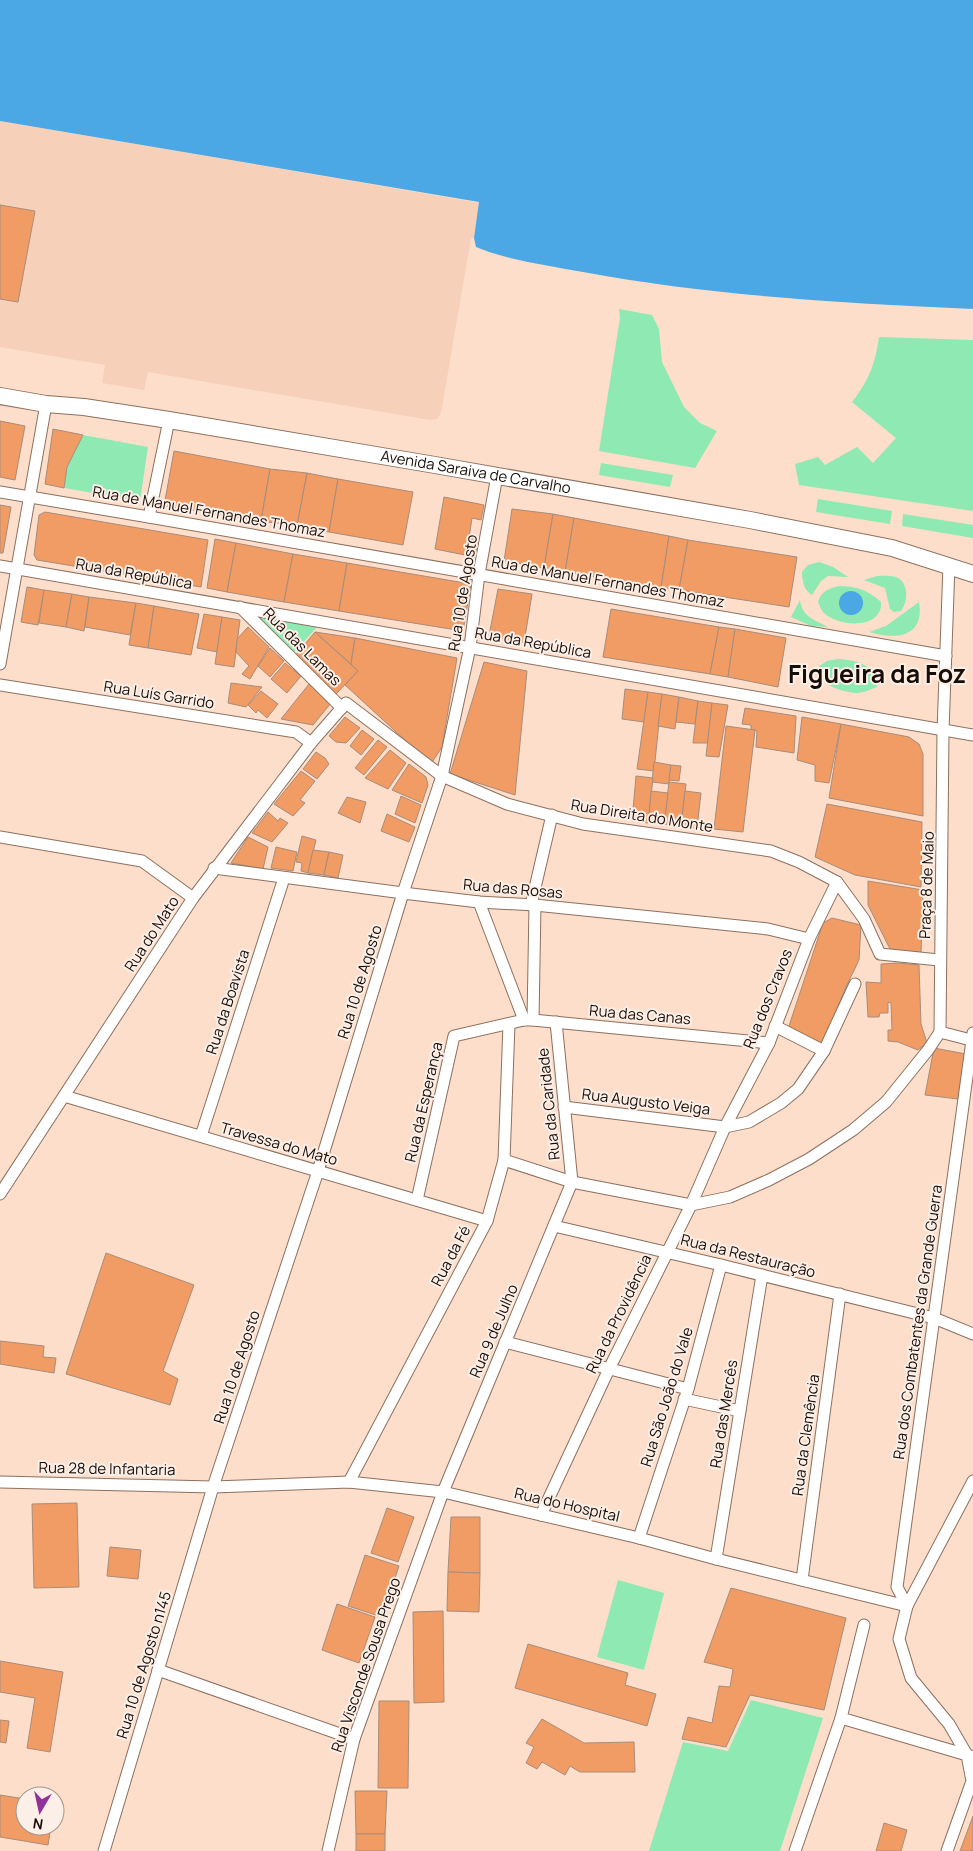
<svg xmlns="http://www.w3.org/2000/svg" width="973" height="1851" viewBox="0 0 973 1851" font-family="Manrope,sans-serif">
<rect width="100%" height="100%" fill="#fddeca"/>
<!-- built -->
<polygon fill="#f6d0b8" points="0,121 480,203 474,238 471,238 441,413 437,419 430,420 148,372 144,390 102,383 105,365 0,347"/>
<!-- green -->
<g fill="#8ee9b3">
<polygon points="619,309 652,315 659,329 662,362 684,407 700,423 717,431 695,468 599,451 620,318"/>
<path d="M879,337L973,340V511L799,485L795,464L818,457L825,465L857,447L873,463L896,438L852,402C869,380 875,365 879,337Z"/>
<polygon points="83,435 148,447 140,501 64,488 67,467"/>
<polygon points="601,463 673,475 670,487 599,475"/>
<polygon points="818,499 892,511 890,524 816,512"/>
<polygon points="903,514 973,525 973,538 902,526"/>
<path d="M819,562L833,567L848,577L828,576L821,581L812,595C804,590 802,581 802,572L808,565Z"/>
<path d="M877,576C883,576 892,575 898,578C909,584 908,602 901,611L894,612L890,609L885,588L864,580Z"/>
<path d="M839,586C856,586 868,590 881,602C883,630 838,627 824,613C821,610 820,606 818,602C821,591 828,589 839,586Z"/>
<path d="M800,600C802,617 815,620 828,627L811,626L791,617Z"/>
<path d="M919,602C925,638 895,640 869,632L886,626Z"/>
<polygon points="240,607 318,626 290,657"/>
<path d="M838,659C856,660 869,664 880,679L877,687C871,689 864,693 857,693C842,692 816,685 819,666L827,661Z"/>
<polygon points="618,1580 664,1593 644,1670 597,1657"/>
<polygon points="751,1700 823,1718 780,1851 649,1851 683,1742 728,1751"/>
</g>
<!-- water -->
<g fill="#4ca8e4">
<path d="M0,0H973V309C843,303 712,296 583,272C547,265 510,261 476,247L474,238L479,202L0,121Z"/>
<circle cx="851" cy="603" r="12"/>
</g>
<!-- building -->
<g fill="#f09c64" stroke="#a98c7a">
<polygon points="0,205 35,211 18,302 0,299"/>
<polygon points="0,421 25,426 15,480 0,477"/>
<polygon points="53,429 83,435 67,467 64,488 45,484"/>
<polygon points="174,451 270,469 261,521 164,506"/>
<polygon points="270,469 307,473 297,526 261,521"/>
<polygon points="307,473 338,479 329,532 297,526"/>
<polygon points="338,479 413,492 403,545 329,532"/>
<polygon points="444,497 484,505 481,520 472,518 469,538 478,539 475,557 435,549"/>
<polygon points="0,505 11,507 3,553 0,553"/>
<polygon points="512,509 553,514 544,568 504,561"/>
<polygon points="45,512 208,540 201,587 37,560 34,555 39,515"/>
<polygon points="553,514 574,518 565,572 544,568"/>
<polygon points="574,518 669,536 661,588 565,572"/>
<polygon points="669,536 688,540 679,590 661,588"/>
<polygon points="215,539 236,543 227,592 207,588"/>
<polygon points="688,540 797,557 789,607 679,590"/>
<polygon points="236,543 293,554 284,602 227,592"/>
<polygon points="293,554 347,563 339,611 284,602"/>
<polygon points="347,563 471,584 463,631 339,611"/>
<polygon points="27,587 44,590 38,625 21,622"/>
<polygon points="498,589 532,594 524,643 489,636"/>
<polygon points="44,590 72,594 66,627 39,623"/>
<polygon points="72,594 89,597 84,631 66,627"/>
<polygon points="89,597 136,603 130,635 85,627"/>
<polygon points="136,603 154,606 148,648 129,645"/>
<polygon points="154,606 199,614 191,655 148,648"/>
<polygon points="611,609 719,627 710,674 603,657"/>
<polygon points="204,614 222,617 217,652 197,648"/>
<polygon points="222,617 240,620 234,667 215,664"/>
<polygon points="248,627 269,647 250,679 242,674 249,666 236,652 237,639"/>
<polygon points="719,627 735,629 728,677 710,674"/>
<polygon points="735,629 786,638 778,687 728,677"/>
<polygon points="315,632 358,671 336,694 294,657"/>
<polygon points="315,632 355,638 351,664"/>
<polygon points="355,638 457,658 442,747 431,764 345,685 358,671 351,664"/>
<polygon points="270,648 284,661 270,677 258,666"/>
<polygon points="484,662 527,671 515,795 450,774"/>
<polygon points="285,663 301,676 287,693 271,679"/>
<polygon points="231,683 262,687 246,707 228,703"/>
<polygon points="309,684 331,703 313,725 281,719"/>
<polygon points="625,689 648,692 644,722 622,719"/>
<polygon points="261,691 278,704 267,718 258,710 256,713 248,705"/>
<polygon points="648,692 662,694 654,771 637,769"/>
<polygon points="662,694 679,697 675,729 658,726"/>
<polygon points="679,697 698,701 695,724 676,722"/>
<polygon points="698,701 712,703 708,743 693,743"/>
<polygon points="712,703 728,705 719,757 706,756"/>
<polygon points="745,708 796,716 794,753 756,747 757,731 751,729 751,725 742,724"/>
<polygon points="345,717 360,728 346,743 336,742 329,736"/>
<polygon points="802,717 841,724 829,783 815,781 815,765 797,760"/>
<polygon points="841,724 909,737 919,744 923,754 923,816 829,798"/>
<polygon points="726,726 755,730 743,832 714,829"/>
<polygon points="362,730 374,739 361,755 350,746"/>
<polygon points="378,740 387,747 364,775 355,768"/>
<polygon points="390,750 406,763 388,789 365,778"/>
<polygon points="316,752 325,758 329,764 317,779 303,769"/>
<polygon points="654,762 671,765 669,784 652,782"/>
<polygon points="409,764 426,777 428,785 422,803 392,790"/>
<polygon points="671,765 681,766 679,781 669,780"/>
<polygon points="301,771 315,781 300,800 305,803 293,816 274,804"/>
<polygon points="636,776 653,778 648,823 632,821"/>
<polygon points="669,782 686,784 681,826 664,824"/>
<polygon points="651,791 668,793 665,817 649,816"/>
<polygon points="685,791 701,793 697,828 681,826"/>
<polygon points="401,796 421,805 415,823 395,814"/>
<polygon points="347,797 366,802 360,823 338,813"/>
<polygon points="827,804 922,822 921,887 855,875 815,857"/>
<polygon points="268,812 278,821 280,818 288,823 272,842 252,833"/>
<polygon points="387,814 415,827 409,842 381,831"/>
<polygon points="302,836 316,840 308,873 301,871 302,863 296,862"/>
<polygon points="248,837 268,847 263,869 231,863"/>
<polygon points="276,847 297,852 293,871 271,868"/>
<polygon points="313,850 329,852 324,875 308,873"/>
<polygon points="329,852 343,855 338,878 324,875"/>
<polygon points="868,881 923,890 921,953 891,951 868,905"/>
<polygon points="832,918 861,925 859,960 845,989 823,1044 788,1029 823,923"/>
<polygon points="898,963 919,965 921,1024 927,1043 918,1050 898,1042 888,1041 888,1030 892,1030 891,1003 888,1002 888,1013 880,1013 879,1017 868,1017 866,982 881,983 881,964"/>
<polygon points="934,1048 966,1054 958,1099 925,1095"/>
<polygon points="106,1253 194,1285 163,1371 178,1379 170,1405 66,1374"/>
<polygon points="0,1341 44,1346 43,1357 56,1358 54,1373 0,1364"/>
<polygon points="77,1503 79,1587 34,1588 32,1504"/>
<polygon points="387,1508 414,1517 398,1562 371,1553"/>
<polygon points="451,1517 480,1517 480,1573 448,1572"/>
<polygon points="110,1547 141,1550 138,1579 107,1576"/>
<polygon points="365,1555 399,1566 382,1617 348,1606"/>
<polygon points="448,1572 480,1573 479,1612 447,1611"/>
<polygon points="731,1588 846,1618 824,1710 750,1695 726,1747 682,1739 688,1717 712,1723 719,1686 730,1687 733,1669 704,1662"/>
<polygon points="337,1604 375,1617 359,1663 322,1650"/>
<polygon points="443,1611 444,1702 414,1703 413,1612"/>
<polygon points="528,1644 628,1673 625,1685 656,1694 647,1726 515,1688"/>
<polygon points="0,1661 63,1672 50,1752 27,1748 35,1698 0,1692"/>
<polygon points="379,1701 409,1701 408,1788 378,1788"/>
<polygon points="542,1719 584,1743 634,1742 635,1772 580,1772 570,1766 565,1775 542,1762 537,1769 526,1763 534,1747 526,1743"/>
<polygon points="0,1720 9,1721 6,1743 0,1742"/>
<polygon points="355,1791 387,1791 385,1834 356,1834"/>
<polygon points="0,1795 25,1799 25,1826 51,1826 48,1845 0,1837"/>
<polygon points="973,1816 973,1851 960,1851"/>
<polygon points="884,1823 907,1830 901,1851 876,1851"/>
<rect x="356" y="1834" width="29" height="17"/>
</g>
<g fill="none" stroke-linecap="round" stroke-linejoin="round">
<!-- street casing -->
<g stroke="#8c705f" stroke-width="13">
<g id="street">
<polyline points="0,492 149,517 946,656"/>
<polyline points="149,517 169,420"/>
<polyline points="949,565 943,731 940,1032 971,1040"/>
<polyline points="0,566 973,735"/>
<polyline points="240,607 342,708"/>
<polyline points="0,664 46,404"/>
<polyline points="0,685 296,732 311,743"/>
<polyline points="0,837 142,861 193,898"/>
<polyline points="214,868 403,893 479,902 535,905 768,929 809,939"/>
<polyline points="479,902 524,1020"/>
<polyline points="531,905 552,815"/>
<polyline points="533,1020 535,905"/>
<polyline points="775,1026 824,1051"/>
<polyline points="64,1096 487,1221"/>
<polyline points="564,1107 725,1127 749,1122 781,1103 798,1089 824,1051 855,984"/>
<polyline points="201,1136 284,878"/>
<polyline points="504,1160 572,1182 691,1205 730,1197 769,1180 809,1159 853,1130 886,1102 928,1050 940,1032"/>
<polyline points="0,1194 193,898 311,743 346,703 442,776 507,804 583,824 771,851 799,862 837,882 864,919 880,954 939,960"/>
<polyline points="417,1200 454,1036 524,1020 533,1020 769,1043"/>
<polyline points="554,1226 721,1265 934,1318 973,1334"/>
<polyline points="505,1342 688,1389"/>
<polyline points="684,1399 740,1411"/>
<polyline points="0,1482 213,1487 349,1482 443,1492 639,1538 716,1559 907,1606"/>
<polyline points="349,1482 487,1221 504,1160 509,1024"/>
<polyline points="541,1515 609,1369 691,1205 725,1127 769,1043 809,939 837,882"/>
<polyline points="639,1538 688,1389 721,1265"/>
<polyline points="716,1559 762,1275"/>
<polyline points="802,1580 840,1294"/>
<polyline points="907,1606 897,1587 973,1033"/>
<polyline points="864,1625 841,1718 967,1755 972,1781 947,1851"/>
<polyline points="158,1670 354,1739"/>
<polyline points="971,1756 967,1755 949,1724 911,1678 899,1639 907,1606 973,1481"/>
<polyline points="104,1851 213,1487 318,1171 403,893 442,776 470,647 479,574 497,476"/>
<polyline points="328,1851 354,1739 443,1492 572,1182 556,1022"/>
<polyline points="795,1851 841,1718"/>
</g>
</g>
<!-- secondary casing -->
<g stroke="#8c705f" stroke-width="18">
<g id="secondary">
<path id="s1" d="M0,396L46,404L84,407L169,420L435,465L750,520L892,548L973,574"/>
</g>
</g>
<!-- street -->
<use href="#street" stroke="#fff" stroke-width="11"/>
<!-- secondary -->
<use href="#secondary" stroke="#fff" stroke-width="16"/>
</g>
<g text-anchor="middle" stroke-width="4" stroke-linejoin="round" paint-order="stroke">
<!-- street labels -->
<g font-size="15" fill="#170d07" stroke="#fcefe7">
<text dy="5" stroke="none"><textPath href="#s1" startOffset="482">Avenida Saraiva de Carvalho</textPath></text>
<text transform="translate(209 512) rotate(10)" y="5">Rua de Manuel Fernandes Thomaz</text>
<text transform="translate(134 574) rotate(10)" y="5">Rua da República</text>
<text transform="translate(608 582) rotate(10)" y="5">Rua de Manuel Fernandes Thomaz</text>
<text transform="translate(463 593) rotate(-81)" y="5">Rua 10 de Agosto</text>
<text transform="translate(533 643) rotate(10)" y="5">Rua da República</text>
<text transform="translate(302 647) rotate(45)" y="5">Rua das Lamas</text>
<text transform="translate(159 695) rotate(9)" y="5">Rua Luís Garrido</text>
<text transform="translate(642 816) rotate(9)" y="5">Rua Direita do Monte</text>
<text transform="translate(927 885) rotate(-88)" y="5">Praça 8 de Maio</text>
<text transform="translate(513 889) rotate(5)" y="5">Rua das Rosas</text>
<text transform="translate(152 934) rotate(-57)" y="5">Rua do Mato</text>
<text transform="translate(360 982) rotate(-73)" y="5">Rua 10 de Agosto</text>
<text transform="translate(768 999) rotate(-68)" y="5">Rua dos Cravos</text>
<text transform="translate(228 1002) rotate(-72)" y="5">Rua da Boavista</text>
<text transform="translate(640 1015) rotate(5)" y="5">Rua das Canas</text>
<text transform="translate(424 1102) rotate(-77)" y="5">Rua da Esperança</text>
<text transform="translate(646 1102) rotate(7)" y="5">Rua Augusto Veiga</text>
<text transform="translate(549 1104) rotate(-96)" y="5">Rua da Caridade</text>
<text transform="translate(279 1144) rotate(16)" y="5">Travessa do Mato</text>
<text transform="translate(451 1256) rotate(-62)" y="5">Rua da Fé</text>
<text transform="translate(748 1256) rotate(14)" y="5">Rua da Restauração</text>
<text transform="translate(619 1314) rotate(-64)" y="5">Rua da Providência</text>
<text transform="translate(918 1322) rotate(-82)" y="5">Rua dos Combatentes da Grande Guerra</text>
<text transform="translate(494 1331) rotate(-67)" y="5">Rua 9 de Julho</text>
<text transform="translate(237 1367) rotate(-72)" y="5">Rua 10 de Agosto</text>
<text transform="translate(667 1397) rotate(-73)" y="5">Rua São João do Vale</text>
<text transform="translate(724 1414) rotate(-81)" y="5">Rua das Mercês</text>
<text transform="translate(806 1435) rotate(-82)" y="5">Rua da Clemência</text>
<text transform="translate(107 1469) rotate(1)" y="5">Rua 28 de Infantaria</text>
<text transform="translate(567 1505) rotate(13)" y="5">Rua do Hospital</text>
<text transform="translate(144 1665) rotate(-73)" y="5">Rua 10 de Agosto n145</text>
<text transform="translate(366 1665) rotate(-71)" y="5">Rua Visconde Sousa Prego</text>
</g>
<!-- town labels -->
<g font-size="25" font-weight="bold" fill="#170d07" stroke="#fcefe7">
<text x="877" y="683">Figueira da Foz</text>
</g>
</g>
<!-- north arrow -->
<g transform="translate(40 1811) rotate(189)"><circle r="24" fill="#fcefe7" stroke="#a0958d"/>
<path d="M0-4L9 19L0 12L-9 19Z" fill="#91329b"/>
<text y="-8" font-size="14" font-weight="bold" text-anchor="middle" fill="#170d07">N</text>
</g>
</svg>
